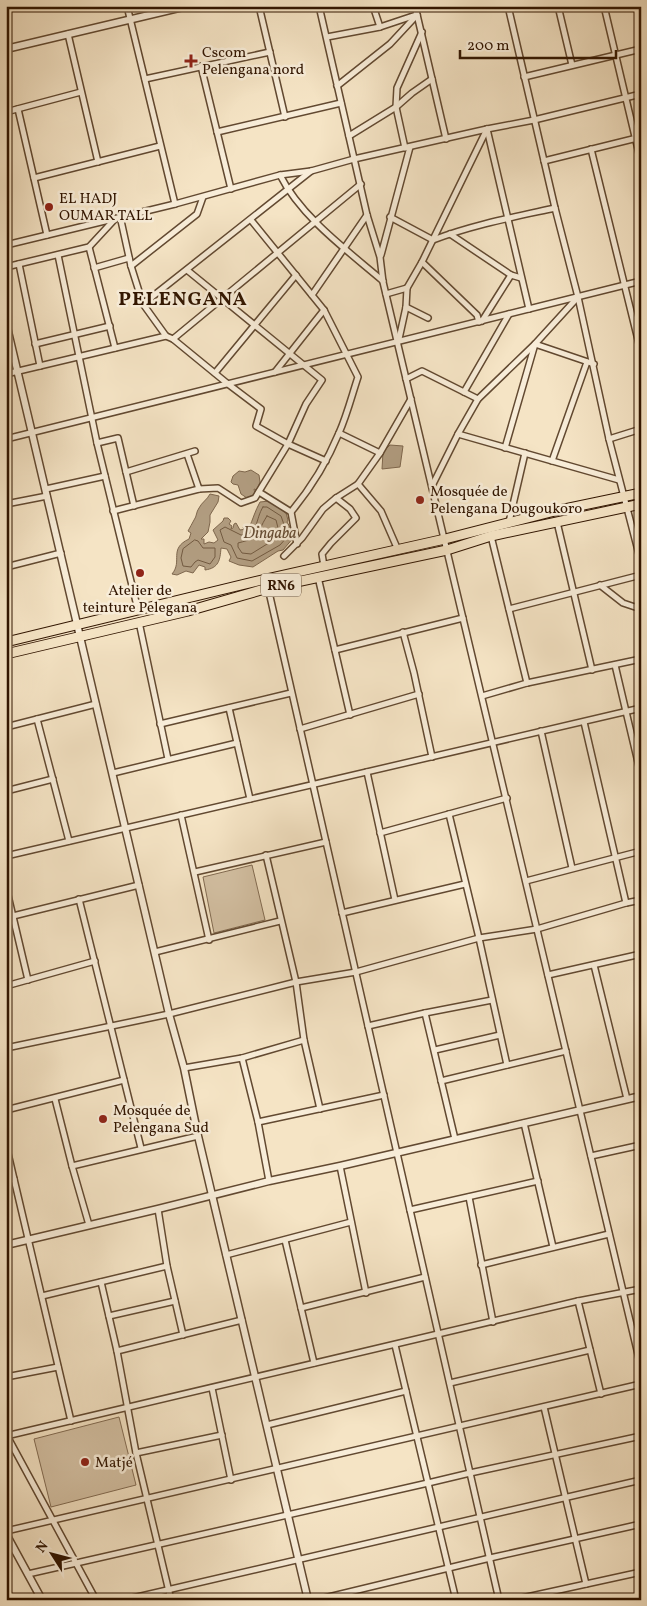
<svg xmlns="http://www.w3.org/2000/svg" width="647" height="1606" viewBox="0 0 647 1606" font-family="Vollkorn,serif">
<rect width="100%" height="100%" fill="#f5e4c5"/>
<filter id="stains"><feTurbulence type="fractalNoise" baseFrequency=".004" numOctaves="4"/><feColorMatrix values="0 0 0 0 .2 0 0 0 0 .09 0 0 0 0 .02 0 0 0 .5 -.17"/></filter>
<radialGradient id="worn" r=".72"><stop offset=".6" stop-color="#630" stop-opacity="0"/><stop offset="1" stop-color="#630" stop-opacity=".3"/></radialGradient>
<!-- green -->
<g fill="#d4c1a4" stroke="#826b52">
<polygon points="252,865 265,920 214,933 203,877"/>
<polygon points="119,1417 136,1485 51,1507 34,1439"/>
</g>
<!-- water -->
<g fill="#b29e82" stroke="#7e674e">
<polygon points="390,445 403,446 400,467 382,469 383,452"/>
<polygon points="251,470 259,475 260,482 257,490 254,489 255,494 247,498 241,494 238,485 233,484 231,482 233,476 239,471 245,472"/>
<path d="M210,494L219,496L218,502L210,515V522L208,532L201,539H204V544L209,542L214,543L218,540L213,530L223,521L224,518H228L231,521L229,524L232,526L231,529L233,528L234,524L236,523L240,530L246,529L243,528L244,526L249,528C253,519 255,511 260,502L269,501L286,513L288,520L287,522L293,532L294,537L283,550L278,551L253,567L239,565L229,561L231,557L227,549L221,548C220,560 219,568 205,570V567L199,565L193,573L186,571L177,575L172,574C183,561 168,549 189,539L191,533L188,531C190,527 192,524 194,520C197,516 196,512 199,508C202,502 207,500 210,494Z"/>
</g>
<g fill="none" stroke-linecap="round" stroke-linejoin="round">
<!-- shore -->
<g stroke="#725a41" stroke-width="1">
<path d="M263,507H267L281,516L288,536L280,545L252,561L237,558L231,545L224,542L220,530L225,527L241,535C259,535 255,519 263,507Z"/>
<path d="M267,516L276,520L280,536L251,554L242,553L238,547V543C265,536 254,536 267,516Z"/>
<polygon points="195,540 198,541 203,548 215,548 215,557 210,564 198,560 195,562 191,567 183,566 181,558 183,549"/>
</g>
<!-- minor casing -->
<g stroke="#624931" stroke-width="8">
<g id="minor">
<polyline points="127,6 175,204"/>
<polyline points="259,6 285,117"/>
<polyline points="319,6 367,215 380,257 383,282 641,1367"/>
<polyline points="373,6 380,27"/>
<polyline points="415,6 446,139"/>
<polyline points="508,6 555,208 578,297 609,439 641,562"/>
<polyline points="558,6 572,65"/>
<polyline points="604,6 641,162"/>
<polyline points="68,34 98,162"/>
<polyline points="327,37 380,27 416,15"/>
<polyline points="201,66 231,189"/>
<polyline points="524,77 641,49"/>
<polyline points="145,79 270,52"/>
<polyline points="337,86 390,44 417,15"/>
<polyline points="18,109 47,235"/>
<polyline points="6,112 81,92"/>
<polyline points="487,129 529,309"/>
<polyline points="217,132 341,103"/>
<polyline points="349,136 396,107 412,93 432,79"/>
<polyline points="405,148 396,107 397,88 422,32"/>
<polyline points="591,149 641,352"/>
<polyline points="544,161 641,137"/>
<path d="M280,175C301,217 348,251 383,281"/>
<polyline points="34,178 160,146"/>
<polyline points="120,216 131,266 143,304 166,336 173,339 228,384 261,409 256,426 288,444 326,461"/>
<path d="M390,217L433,240C472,225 514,217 555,208"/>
<path d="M251,220L324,310L358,377C352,395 347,415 339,433C327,462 311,488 291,512"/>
<polyline points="450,234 511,275 521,278"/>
<polyline points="6,245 175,204 280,175 311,171 354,159 487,129 534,120 641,94"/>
<polyline points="89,247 115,348"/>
<polyline points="58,255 97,443 138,610"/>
<polyline points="381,255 410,147"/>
<polyline points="422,262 477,315 479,322"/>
<polyline points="19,264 40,366"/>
<polyline points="131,266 197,214 203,197"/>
<polyline points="6,267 89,247 114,220"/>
<polyline points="94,268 129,258"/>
<polyline points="386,294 407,288"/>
<polyline points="312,295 367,215"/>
<polyline points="143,304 311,171"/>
<polyline points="406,307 428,318"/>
<polyline points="482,321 511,275"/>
<polyline points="173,339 361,184"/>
<polyline points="399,339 406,307 407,288 422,262 487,129"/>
<polyline points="35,344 110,326"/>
<polyline points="275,372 324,310"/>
<polyline points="215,373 296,275"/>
<polyline points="6,374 166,336"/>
<polyline points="406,379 422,371 478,399"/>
<polyline points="464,392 509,314"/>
<polyline points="339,433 380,453"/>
<polyline points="458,434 619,480"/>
<polyline points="6,439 641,281"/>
<polyline points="609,439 641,429"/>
<polyline points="97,443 118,438 134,506"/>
<polyline points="505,448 535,344 594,364"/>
<polyline points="187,454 199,489 218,488 241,503 255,498 288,444 306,404 322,380 187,270"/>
<polyline points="552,461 587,362"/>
<polyline points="126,472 195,451"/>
<polyline points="358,484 381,511 398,550"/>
<polyline points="433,484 458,434 478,399 535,344 578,297"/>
<polyline points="46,489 105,476"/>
<polyline points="259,492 291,512 297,544"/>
<polyline points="6,504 47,496"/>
<polyline points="113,511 199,489"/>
<polyline points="509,522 525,453"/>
<polyline points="557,522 592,670"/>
<polyline points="491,536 527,683"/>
<polyline points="284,556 302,538 323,509 336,498 358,484 380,453 411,399"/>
<polyline points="324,566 322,554 331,543 356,518 350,509 336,498"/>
<polyline points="6,567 61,553"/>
<polyline points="318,577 350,715"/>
<polyline points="266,579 499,1600"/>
<polyline points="600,585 623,603 641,609"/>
<polyline points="509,609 641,575"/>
<polyline points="139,622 168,759"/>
<polyline points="403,632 414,673 432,757"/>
<polyline points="335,650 463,618"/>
<polyline points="615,665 641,775"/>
<polyline points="482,696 527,683 641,659"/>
<polyline points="229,708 250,799"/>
<polyline points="37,719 69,841"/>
<polyline points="584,722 626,903"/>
<polyline points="160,724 291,693"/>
<polyline points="6,727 96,704"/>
<polyline points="300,729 419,694"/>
<polyline points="541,731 572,868"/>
<polyline points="367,772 395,900"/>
<polyline points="113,773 237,743"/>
<polyline points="6,791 53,779"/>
<polyline points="449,814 479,938 507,1065"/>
<polyline points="181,815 209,940"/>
<polyline points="380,833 507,798"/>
<polyline points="266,855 296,982 304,1040 320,1109"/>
<polyline points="6,856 641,708"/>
<polyline points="195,872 326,842"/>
<polyline points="526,881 641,851"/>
<polyline points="6,887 28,980"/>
<polyline points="79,899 141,1148"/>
<polyline points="342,913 465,884"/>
<polyline points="13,916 139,885"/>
<polyline points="155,952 280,921"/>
<polyline points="638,954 641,965"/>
<polyline points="594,965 627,1099"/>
<polyline points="548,975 641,954"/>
<polyline points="6,986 95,961"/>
<polyline points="425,1013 455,1139"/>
<polyline points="368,1026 425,1013 492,1000"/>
<polyline points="6,1048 169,1014 296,982 356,972 479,938 537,929 626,903 641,900"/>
<polyline points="435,1050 500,1035"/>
<polyline points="242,1058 258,1122 269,1181"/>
<polyline points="184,1068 242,1058 304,1040"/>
<polyline points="441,1081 566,1051"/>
<polyline points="55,1099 72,1166 89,1225"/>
<polyline points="6,1110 124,1080"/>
<polyline points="258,1122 384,1095"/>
<polyline points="524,1123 553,1247"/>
<polyline points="6,1145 71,1421"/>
<polyline points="591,1156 641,1145"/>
<polyline points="72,1166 198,1136"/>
<polyline points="340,1166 366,1293"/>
<polyline points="6,1181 14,1179"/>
<polyline points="469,1197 493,1322"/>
<polyline points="158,1209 167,1266 183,1335"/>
<polyline points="410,1210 538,1181"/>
<polyline points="285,1240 314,1363"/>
<polyline points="226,1255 351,1222"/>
<polyline points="481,1265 609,1234"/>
<polyline points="101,1282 117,1351 136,1453 171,1600"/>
<polyline points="42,1296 167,1266"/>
<polyline points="578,1301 601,1394"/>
<polyline points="301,1308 425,1277"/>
<polyline points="109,1316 175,1301"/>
<polyline points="395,1345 456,1600"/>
<polyline points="117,1351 242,1320"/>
<polyline points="6,1377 58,1367"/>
<polyline points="450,1383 590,1350"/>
<polyline points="212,1388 231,1480"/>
<polyline points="544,1407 586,1584"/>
<polyline points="267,1425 406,1391"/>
<polyline points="6,1434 96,1600"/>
<polyline points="6,1436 438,1334 578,1301 641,1289"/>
<polyline points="136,1453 222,1435"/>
<polyline points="6,1531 641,1384"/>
<polyline points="28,1574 428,1483 470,1473 641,1436"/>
<polyline points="124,1600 641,1480"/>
<polyline points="316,1600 490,1558 641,1524"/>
<polyline points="513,1600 641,1572"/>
</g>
</g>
<!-- tertiary casing -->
<g stroke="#624931" stroke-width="9">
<g id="tertiary">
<polyline points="6,49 187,6"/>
<polyline points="6,323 169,1014 184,1068 198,1136 308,1600"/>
<polyline points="6,1245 158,1209 269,1181 340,1166 641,1096"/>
<polyline points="6,1534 42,1600"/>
</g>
</g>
<!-- trunk casing -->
<g stroke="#311500" stroke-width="11">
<g id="trunk">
<polyline points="6,642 266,579 445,539 555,511 641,493"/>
<polyline points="6,654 188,611 268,588 447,550 491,536 641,504"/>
</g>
</g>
<!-- minor -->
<use href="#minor" stroke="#f8edd9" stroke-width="5"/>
<!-- tertiary -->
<use href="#tertiary" stroke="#f8edd9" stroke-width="6"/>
<!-- trunk -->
<use href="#trunk" stroke="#f5e4c5" stroke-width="9"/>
</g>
<!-- markers -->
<g fill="#8f2418" stroke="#f8edd9" stroke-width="2">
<path d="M188.5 53.5h5v5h5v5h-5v5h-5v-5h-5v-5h5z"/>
<circle cx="49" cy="207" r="5"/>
<circle cx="420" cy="500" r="5"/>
<circle cx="140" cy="573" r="5"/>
<circle cx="103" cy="1119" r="5"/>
<circle cx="85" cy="1462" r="5"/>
</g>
<g text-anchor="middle" stroke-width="5" stroke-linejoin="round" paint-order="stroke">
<!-- shield labels -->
<rect fill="#f8edd9" stroke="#6d5641" stroke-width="1" x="261" y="573.5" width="40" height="23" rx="4"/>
<g font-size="14" font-weight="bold" fill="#311500">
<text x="281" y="590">RN6</text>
</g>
<!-- poi labels -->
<g font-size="15" fill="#311500" stroke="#f8edd9" text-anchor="start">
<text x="202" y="57">Cscom<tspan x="202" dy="17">Pelengana nord</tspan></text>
<text x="59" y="203">EL HADJ<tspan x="59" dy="17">OUMAR TALL</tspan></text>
<text x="430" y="496">Mosquée de<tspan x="430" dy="17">Pelengana Dougoukoro</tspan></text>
<text x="140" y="595" text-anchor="middle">Atelier de<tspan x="140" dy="17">teinture Pelegana</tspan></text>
<text x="113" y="1115">Mosquée de<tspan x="113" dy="17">Pelengana Sud</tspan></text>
<text x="95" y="1467">Matjé</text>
</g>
<!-- water labels -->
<g font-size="16" font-style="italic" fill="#654c34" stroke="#f8edd9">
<text x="270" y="538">Dingaba</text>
</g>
<!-- district labels -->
<g font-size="20" font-weight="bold" letter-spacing="1" fill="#311500" stroke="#f8edd9">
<text x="183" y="305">PELENGANA</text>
</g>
</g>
<!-- margin -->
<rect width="647" height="1606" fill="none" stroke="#f5e4c5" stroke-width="25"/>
<rect x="8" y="8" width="632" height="1591" fill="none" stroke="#311500" stroke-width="2.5"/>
<rect x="12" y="12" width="622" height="1581" fill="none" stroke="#311500"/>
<!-- north arrow -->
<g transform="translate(52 1554) rotate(306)" stroke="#f8edd9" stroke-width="4" paint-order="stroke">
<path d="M0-4L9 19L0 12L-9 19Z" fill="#311500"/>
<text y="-8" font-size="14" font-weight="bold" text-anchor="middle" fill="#311500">N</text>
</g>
<!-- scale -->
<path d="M460 50v8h156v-8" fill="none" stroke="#311500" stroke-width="2.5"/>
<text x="467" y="50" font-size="15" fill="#311500" stroke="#f8edd9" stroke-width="4" paint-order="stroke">200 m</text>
<rect width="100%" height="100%" filter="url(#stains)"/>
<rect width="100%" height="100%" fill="url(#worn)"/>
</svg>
